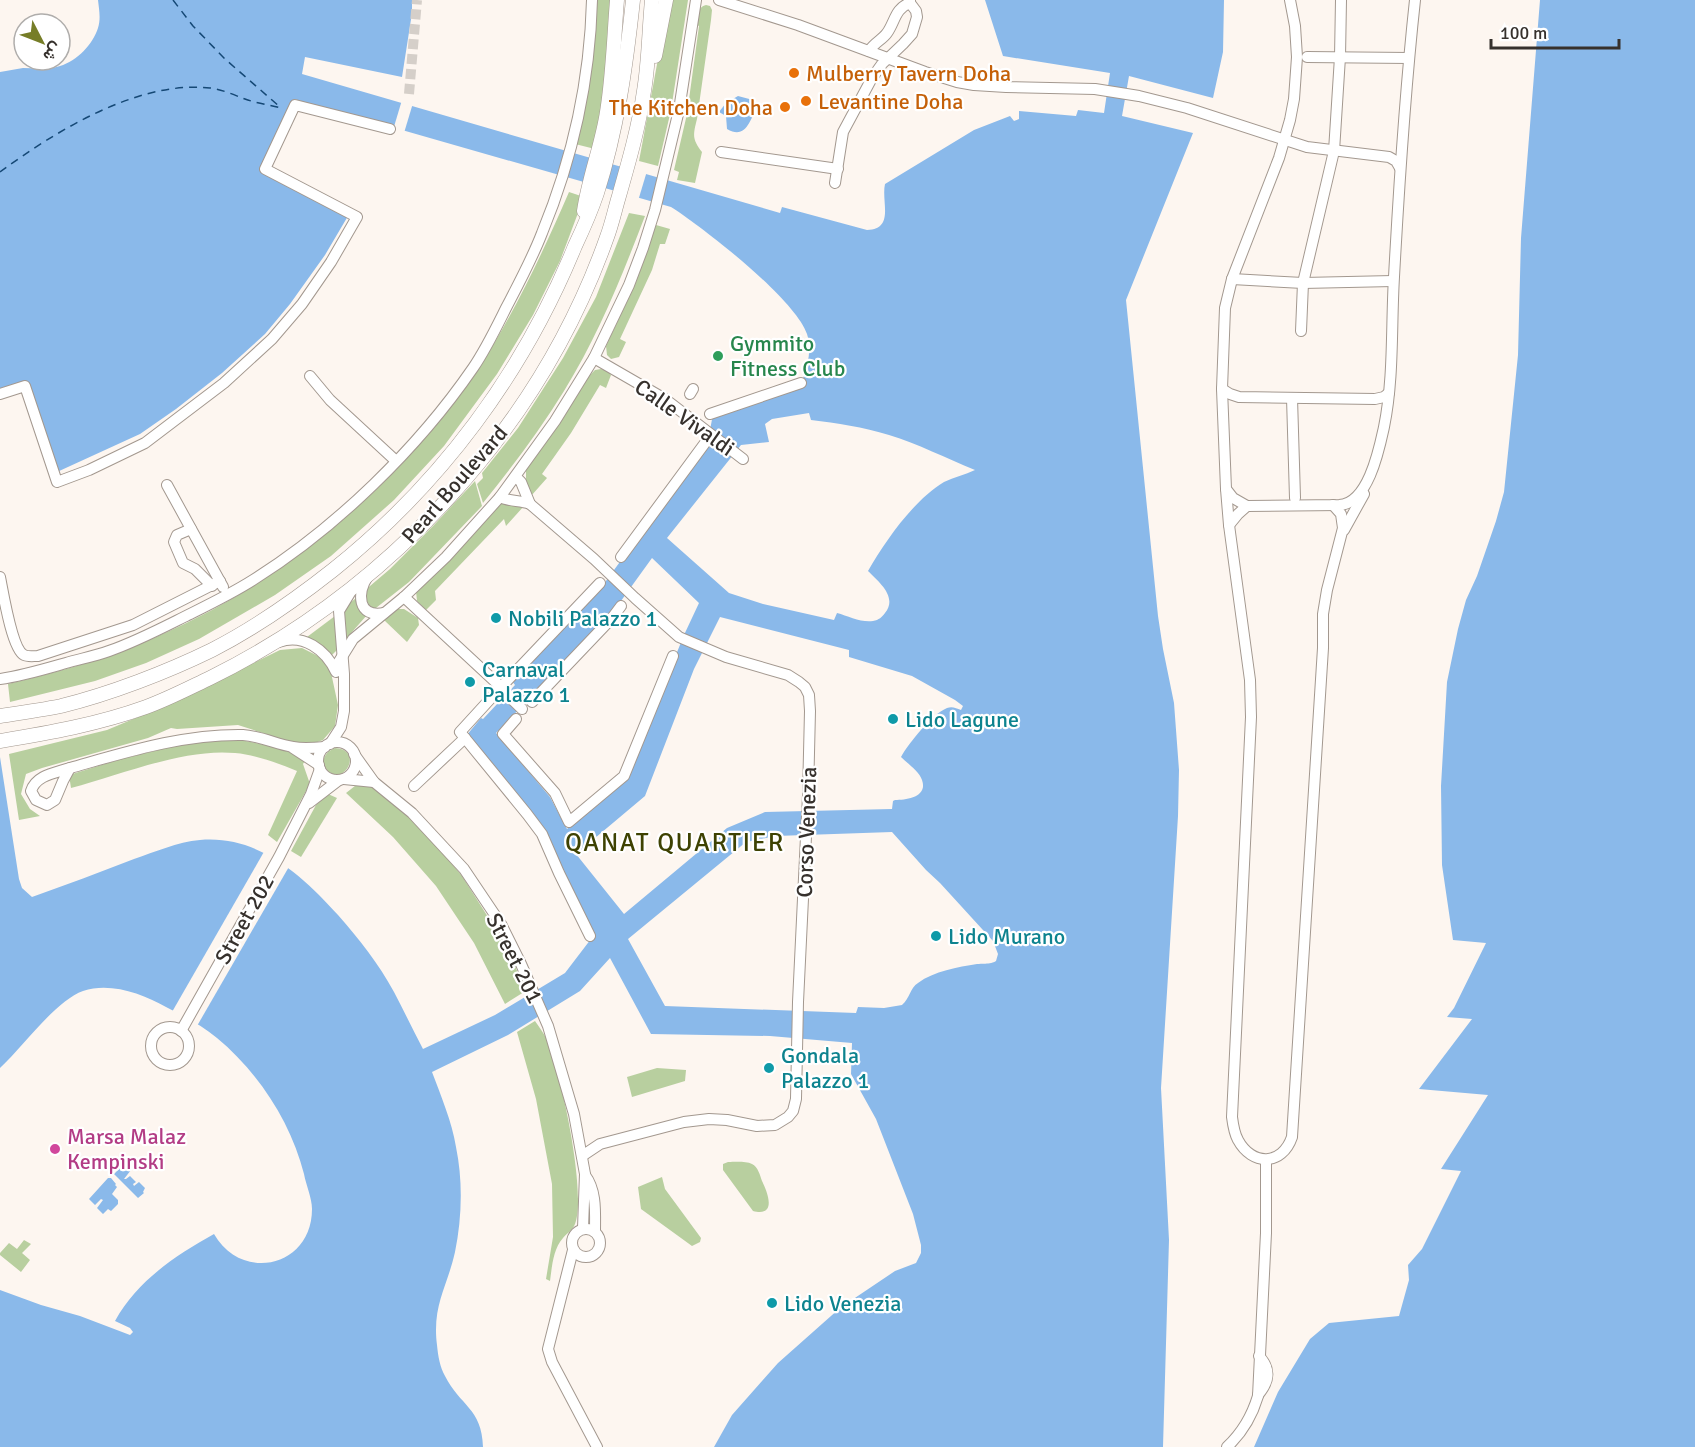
<svg xmlns="http://www.w3.org/2000/svg" width="1695" height="1447" viewBox="0 0 1695 1447" font-family="Signika,Vazirmatn,sans-serif">
<rect width="100%" height="100%" fill="#fdf6f0"/>
<!-- green -->
<g fill="#b8cf9f">
<polygon points="596,0 613,0 605,93 595,149 575,144"/>
<polygon points="669,0 688,0 671,110 658,166 639,161"/>
<path d="M706,5L710,6L712,10L711,20L697,119C693,135 692,139 702,152L695,183L677,180L679,172L674,170L687,114L699,26L697,25C698,16 697,7 706,5Z"/>
<path d="M569,192L584,197L560,261L533,315L497,374L444,446L394,500L331,556L275,595L199,639L146,663L95,681L10,702L8,684C62,671 117,656 167,632C200,617 232,600 262,580C280,568 296,554 313,541C329,528 347,516 363,502C406,463 445,417 478,369C514,314 543,252 569,192Z"/>
<path d="M629,213L645,216C622,276 598,336 564,391C540,430 512,467 483,503L477,484L483,478L482,473L518,428L563,358L596,297Z"/>
<polygon points="656,225 670,229 665,244 660,244 652,270 620,339 626,342 619,357 611,359 607,355 606,346 636,282"/>
<polygon points="601,369 608,371 611,375 606,388 600,385 571,433 542,474 547,478 531,496 526,490 526,470 587,378 595,370"/>
<polygon points="475,481 482,506 409,582 367,615 345,640 343,609 390,569 434,525"/>
<polygon points="509,501 524,506 506,526 504,519 435,591 436,600 426,610 417,601 416,591 497,505"/>
<polygon points="397,609 404,609 418,618 419,625 407,642 384,620"/>
<polygon points="335,616 338,649 332,655 307,637"/>
<polygon points="302,648 318,656 330,668 338,705 335,726 323,740 312,744 297,744 238,725 177,729 171,728 148,738 42,768 26,774 21,794 30,809 40,816 19,820 9,754 107,730 169,704 280,650"/>
<path d="M240,740C264,745 286,747 305,761L303,764L310,784L277,842L268,835L297,771C277,763 257,755 235,753C184,748 121,775 71,788L69,775L121,759L191,742Z"/>
<path d="M335,748C365,750 343,788 327,770C319,761 326,751 335,748Z"/>
<polygon points="360,782 375,785 420,825 462,876 502,939 520,977 518,978 524,992 505,1004 474,943 436,886 393,837 346,793"/>
<polygon points="328,794 337,798 301,857 291,851 316,805"/>
<path d="M535,1021C539,1027 544,1033 547,1040C561,1073 587,1193 575,1224C573,1230 567,1233 563,1238C553,1249 552,1267 550,1281L546,1279L553,1237L552,1184L536,1099L517,1032Z"/>
<polygon points="657,1068 686,1070 685,1081 632,1097 627,1077"/>
<path d="M728,1162C735,1162 746,1161 752,1164C758,1167 760,1175 762,1181C768,1193 777,1217 753,1211L723,1170V1164Z"/>
<polygon points="662,1177 665,1189 701,1238 700,1242 692,1246 641,1209 638,1187"/>
<polygon points="24,1240 31,1244 22,1253 30,1260 21,1272 0,1255 0,1253 9,1243 17,1249"/>
</g>
<!-- water -->
<g fill="#8ab9ea" fill-rule="evenodd">
<path d="M98,0H412V13L402,77L305,57L302,74L780,213L782,207L867,230C895,229 881,202 885,184L974,130L1010,116L1014,121L1019,119V111L1076,116L1078,110L1104,113L1110,73L1003,56L985,0H1224L1223,52L1213,98L1129,76L1122,116L1193,133L1126,300L1158,616L1163,649L1174,703L1179,770L1178,816L1161,1088L1169,1240L1163,1447H714L732,1415L778,1363L840,1308L895,1271L916,1263L921,1253V1245L913,1214L876,1119L851,1074L852,1043L770,1036L651,1034L610,958L580,991L508,1035L432,1072C441,1096 452,1122 456,1147C463,1181 462,1218 455,1252C447,1288 432,1305 437,1345C438,1356 440,1367 445,1376C460,1406 482,1408 483,1447H0V1290L41,1305L80,1316L130,1335L133,1332L130,1328L115,1321C137,1281 176,1255 214,1234C242,1283 312,1267 312,1209C312,1198 306,1185 304,1174C291,1122 258,1072 217,1038C201,1025 184,1016 166,1007C142,994 111,982 83,991C55,1001 23,1047 0,1068V757L19,879L22,888L32,897C66,885 100,872 134,859C155,852 177,842 200,840C258,835 301,874 338,915C359,939 379,964 394,992C404,1011 413,1030 423,1049L495,1015L565,973L594,935L559,865L466,736L481,718L483,719L515,685L512,681L606,581L708,441L713,414L803,379C808,364 812,349 807,334C795,299 704,228 671,207L294,99L261,170L348,216L325,255L290,304L265,334L222,373L176,409L140,434L57,472L26,383L0,389V72C8,71 15,69 23,68C35,68 48,70 60,66C77,61 93,44 98,28C101,19 99,9 98,0ZM809,413L811,420C837,423 863,427 889,435C918,444 946,458 975,470C965,475 954,477 944,482C913,501 886,540 868,571C879,582 898,597 885,613C882,617 879,620 873,621C862,623 848,616 837,613L834,620L763,604L729,593L667,538L741,445L769,442L765,424L772,419ZM652,558L699,603L684,635L626,778L567,829L550,797L496,733L613,612ZM720,617L849,650V657L912,676L955,700L963,706L961,710C956,708 952,706 947,708C932,714 909,743 901,757C908,764 919,771 922,780C928,797 907,800 895,800L893,801L892,809L765,812L727,828L624,914L576,854L645,796L694,669ZM892,832L926,870L940,883L993,941L998,954L996,961C989,965 985,963 977,964C958,967 934,971 918,983C910,988 910,998 902,1005L884,1008L858,1007L856,1013L665,1006L628,939L746,842L776,836Z"/>
<polygon points="1540,0 1695,0 1695,1447 1254,1447 1278,1392 1310,1339 1329,1323 1399,1316 1409,1280 1408,1265 1422,1249 1461,1171 1441,1169 1488,1095 1419,1089 1472,1019 1447,1017 1454,1008 1486,943 1453,940 1442,865 1441,786 1447,682 1458,629 1466,600 1477,576 1496,521 1504,492 1518,355 1521,238"/>
<path d="M738,96L753,100L757,107C750,120 746,140 727,129L726,116L719,112L726,103Z"/>
<polygon points="124,1164 131,1170 124,1179 126,1179 130,1176 136,1182 133,1184 134,1186 139,1182 145,1188 143,1192 144,1193 138,1198 114,1174"/>
<polygon points="108,1178 111,1178 116,1184 115,1185 117,1187 112,1194 118,1200 118,1204 111,1211 108,1209 103,1214 97,1208 103,1200 101,1199 95,1205 89,1199"/>
</g>
<!-- pier -->
<g fill="#fdf6f0">
<polygon points="402,100 413,103 404,133 393,130"/>
<polygon points="623,164 647,171 638,201 614,194"/>
<polygon points="265,850 290,865 197,1026 172,1012"/>
</g>
<g fill="none" stroke-linecap="round" stroke-linejoin="round">
<!-- ferry -->
<g stroke="#154875" stroke-width="1.5" stroke-dasharray="8 6" stroke-linecap="butt">
<polyline points="173,0 193,26 225,59 280,107"/>
<path d="M0,172C56,131 138,80 210,88C221,89 234,95 245,99C256,103 269,105 281,108"/>
</g>
<!-- minor-tunnel -->
<polyline stroke="#d5cfc9" stroke-width="10" stroke-dasharray="10 5" stroke-linecap="butt" points="409,94 417,0"/>
<!-- minor casing -->
<g stroke="#a3988f" stroke-width="12">
<g id="minor">
<polyline points="719,0 798,25 925,72 957,82 974,85 1006,87 1095,89 1139,96 1187,108 1307,147 1389,157 1396,161 1400,168"/>
<path d="M1290,0L1295,26L1297,57L1294,99L1290,120L1279,158L1232,279L1225,308L1222,389L1226,489L1233,498L1247,506L1339,505C1368,504 1379,450 1384,427C1394,378 1391,327 1394,277C1399,185 1405,92 1415,0"/>
<path d="M869,51C875,42 882,40 887,33C895,22 895,8 910,3"/>
<polyline points="1307,57 1409,58"/>
<polyline points="721,152 838,169"/>
<polyline points="835,183 843,132 872,78 882,64 903,44 912,34 917,17 916,11 910,3 910,0"/>
<polyline points="1232,279 1303,283 1393,281"/>
<polyline points="1301,331 1303,283 1334,151 1340,57 1341,0"/>
<polyline points="594,358 665,399 743,459"/>
<polyline points="310,376 330,400 396,461"/>
<polyline points="1222,389 1230,394 1239,397 1375,399 1384,397 1389,393"/>
<polyline points="0,394 25,386 57,482 89,470 145,443 224,383 272,339 302,304 331,262 357,217 265,169 295,105 390,129"/>
<polyline points="690,394 693,389"/>
<polyline points="1292,398 1295,498"/>
<polyline points="710,414 801,383"/>
<polyline points="516,477 521,482 530,504"/>
<polyline points="167,485 223,587"/>
<path d="M1226,489L1229,525L1250,680L1251,717L1232,1117C1233,1125 1234,1133 1238,1140C1252,1166 1282,1166 1292,1137L1323,648V614L1327,590L1343,528L1341,514L1333,505"/>
<path d="M500,497C509,502 521,500 530,504L594,559L635,598L679,637L726,657L788,675L799,682L805,687L809,695L810,711L808,795L798,1002L796,1099L793,1111L788,1117L775,1125L757,1126L727,1120L709,1119L684,1122L600,1144L582,1156"/>
<polyline points="1229,525 1238,514 1247,506"/>
<polyline points="191,529 177,535 174,542 183,563 195,569 212,586"/>
<polyline points="1344,530 1364,494"/>
<polyline points="621,557 705,443"/>
<path d="M368,576C357,593 357,618 384,613"/>
<path d="M0,577C3,592 12,649 24,655C28,657 33,656 38,656L133,625L220,581"/>
<polyline points="404,597 501,687"/>
<path d="M279,642C303,633 326,650 336,672"/>
<polyline points="335,668 353,639 404,597 446,557 500,497 555,421 594,358 629,285 643,248 655,210 679,110 696,0"/>
<path d="M0,679C22,676 45,669 66,663C80,659 95,656 109,651C135,642 160,629 184,617C208,605 231,594 253,580C336,528 418,448 473,368C486,349 496,328 506,308C519,283 532,259 542,233C572,160 590,79 592,0"/>
<polyline points="503,691 522,709"/>
<polyline points="532,702 612,618 621,606"/>
<polyline points="516,719 503,734 555,793 569,822 624,776 673,656"/>
<circle cx="337" cy="761" r="19"/>
<polyline points="330,744 341,727 344,711 344,674 339,611 350,593"/>
<polyline points="293,748 319,765"/>
<polyline points="354,754 374,782 412,813 464,869 501,924 521,964 548,1026 574,1114 585,1174 583,1228"/>
<path d="M70,768C127,752 183,734 243,735C260,736 276,744 293,747C303,749 314,748 325,747"/>
<path d="M70,768L63,781L55,800L47,805L36,800L31,791C36,775 55,773 70,768Z"/>
<polyline points="344,779 374,782"/>
<polyline points="414,786 465,738"/>
<polyline points="309,803 339,780"/>
<polyline points="590,936 559,873 542,834 527,814 460,732 503,685 600,583"/>
<circle cx="170" cy="1046" r="19"/>
<polyline points="181,1031 279,857 311,794 320,769"/>
<path d="M585,1175C597,1191 595,1213 595,1232"/>
<circle cx="586" cy="1243" r="14"/>
<polyline points="573,1250 548,1349 552,1362 597,1447"/>
<path d="M1258,1395C1269,1382 1272,1370 1259,1356"/>
<path d="M1227,1447C1243,1432 1252,1416 1258,1396L1266,1233V1160"/>
</g>
</g>
<!-- major casing -->
<g stroke="#a3988f" stroke-width="15">
<g id="major">
<polyline points="655,56 666,0"/>
<path d="M584,211C589,177 602,145 607,112C613,75 614,37 617,0"/>
<path d="M0,716C20,713 41,710 61,706C110,694 167,672 212,650C255,628 295,600 333,570C441,484 523,373 575,246C583,229 591,211 597,193C617,130 626,66 633,0"/>
<path d="M0,741C49,733 99,724 146,707C168,699 189,688 210,678C390,589 540,427 607,237C612,224 615,209 619,196C629,161 639,126 644,91C649,61 649,30 652,0"/>
</g>
</g>
<!-- minor -->
<use href="#minor" stroke="#fff" stroke-width="10"/>
<!-- major -->
<use href="#major" stroke="#fff" stroke-width="14"/>
</g>
<!-- markers -->
<g fill="#e8710a" stroke="#fff" stroke-width="2">
<circle cx="794" cy="73" r="6"/>
<circle cx="806" cy="101" r="6"/>
<circle cx="785" cy="107" r="6"/>
</g>
<circle fill="#2e9e5b" stroke="#fff" stroke-width="2" cx="718" cy="356" r="6"/>
<g fill="#0f9aa8" stroke="#fff" stroke-width="2">
<circle cx="496" cy="618" r="6"/>
<circle cx="470" cy="682" r="6"/>
<circle cx="893" cy="719" r="6"/>
<circle cx="936" cy="936" r="6"/>
<circle cx="769" cy="1068" r="6"/>
<circle cx="772" cy="1303" r="6"/>
</g>
<circle fill="#d1479c" stroke="#fff" stroke-width="2" cx="55" cy="1149" r="6"/>
<g text-anchor="middle" stroke-width="4.5" stroke-linejoin="round" paint-order="stroke">
<!-- food labels -->
<g font-size="22" fill="#c56008" stroke="#fff" text-anchor="start">
<text x="806" y="81">Mulberry Tavern Doha</text>
<text x="818" y="109">Levantine Doha</text>
<text x="773" y="115" text-anchor="end">The Kitchen Doha</text>
</g>
<!-- leisure labels -->
<g font-size="22" fill="#27864d" stroke="#fff" text-anchor="start">
<text x="730" y="351">Gymmito<tspan x="730" dy="25">Fitness Club</tspan></text>
</g>
<!-- street labels -->
<g font-size="22" fill="#36312d" stroke="#fff">
<text transform="translate(685 417) rotate(35)" y="8">Calle Vivaldi</text>
<text transform="translate(454 484) rotate(-49)" y="8">Pearl Boulevard</text>
<text transform="translate(806 832) rotate(-88)" y="8">Corso Venezia</text>
<text transform="translate(244 919) rotate(-61)" y="8">Street 202</text>
<text transform="translate(515 958) rotate(63)" y="8">Street 201</text>
</g>
<!-- culture labels -->
<g font-size="22" fill="#0d838f" stroke="#fff" text-anchor="start">
<text x="508" y="626">Nobili Palazzo 1</text>
<text x="482" y="677">Carnaval<tspan x="482" dy="25">Palazzo 1</tspan></text>
<text x="905" y="727">Lido Lagune</text>
<text x="948" y="944">Lido Murano</text>
<text x="781" y="1063">Gondala<tspan x="781" dy="25">Palazzo 1</tspan></text>
<text x="784" y="1311">Lido Venezia</text>
</g>
<!-- hotel labels -->
<g font-size="22" fill="#b23c85" stroke="#fff" text-anchor="start">
<text x="67" y="1144">Marsa Malaz<tspan x="67" dy="25">Kempinski</tspan></text>
</g>
<!-- quarter labels -->
<g font-size="26" letter-spacing="1.5" fill="#3e4202" stroke="#fff">
<text x="675" y="851">QANAT QUARTIER</text>
</g>
</g>
<!-- north arrow -->
<g transform="translate(42 42) rotate(132)"><circle r="28" fill="#ffffff" stroke="#afadab" stroke-width="1.5"/>
<path d="M0-4.5L10 22L0 15L-10 22Z" fill="#767d27"/>
<text y="-9" font-size="16" font-weight="bold" text-anchor="middle" fill="#36312d">ش</text>
</g>
<!-- scale -->
<path d="M1491 39v9h128v-9" fill="none" stroke="#36312d" stroke-width="3"/>
<text x="1500" y="39" font-size="18" fill="#36312d" stroke="#ffffff" stroke-width="4.5" paint-order="stroke">100 m</text>
</svg>
